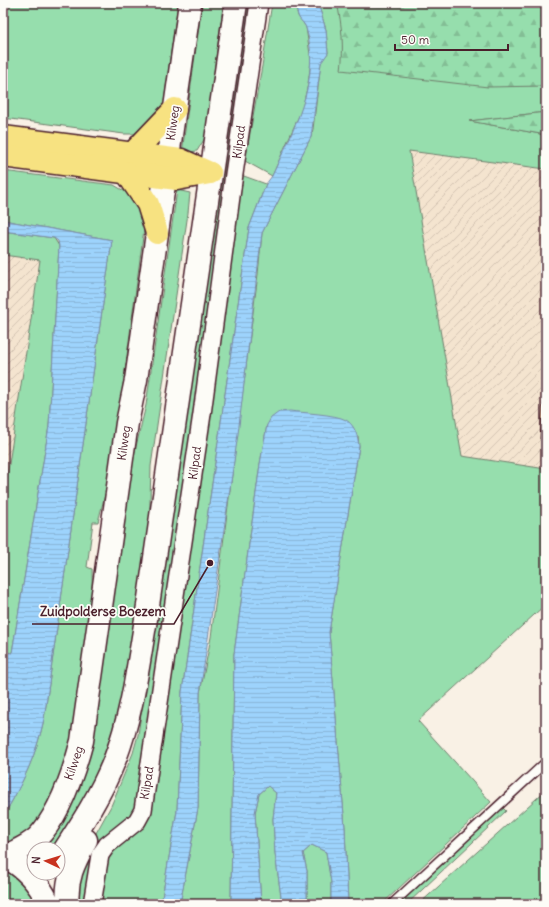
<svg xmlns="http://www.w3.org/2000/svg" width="549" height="907" viewBox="0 0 549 907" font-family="Delius,sans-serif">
<defs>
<pattern id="industrial-furrows" width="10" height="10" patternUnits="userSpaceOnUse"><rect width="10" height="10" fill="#f4e4cf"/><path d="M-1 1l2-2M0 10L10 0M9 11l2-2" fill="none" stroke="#d3c3b2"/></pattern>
<pattern id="forest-firs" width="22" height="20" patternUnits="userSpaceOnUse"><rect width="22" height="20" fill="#96dead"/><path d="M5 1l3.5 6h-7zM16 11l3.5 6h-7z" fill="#83be95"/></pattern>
<pattern id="water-rules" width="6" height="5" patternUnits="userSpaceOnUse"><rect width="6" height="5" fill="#9dd3fc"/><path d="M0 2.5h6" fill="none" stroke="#89b5d8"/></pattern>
</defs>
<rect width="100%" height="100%" fill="#f9f1e5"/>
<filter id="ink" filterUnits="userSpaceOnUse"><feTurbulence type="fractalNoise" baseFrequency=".025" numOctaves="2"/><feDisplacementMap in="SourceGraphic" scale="8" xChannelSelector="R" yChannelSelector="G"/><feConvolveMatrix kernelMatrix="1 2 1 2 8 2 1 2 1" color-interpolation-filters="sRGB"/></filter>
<g filter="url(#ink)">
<!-- industrial -->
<g fill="url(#industrial-furrows)">
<polygon points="409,151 546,169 546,469 462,457"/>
<polygon points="3,228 65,237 56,399 3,721"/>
</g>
<!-- grass -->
<g fill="#96dead" stroke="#707e6c">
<polygon points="3,3 178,3 163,109 138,134 124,134 3,118"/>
<polygon points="202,3 224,3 223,7 205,138 197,151 182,153"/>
<polygon points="243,3 252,3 137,801 134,811 126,821 107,835 86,904 71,904 74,873 111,806 133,753 138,735"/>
<polygon points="272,3 295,3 298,16 306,27 311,61 308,84 302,109 272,176 245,161 262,66"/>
<polygon points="318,3 546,3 546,112 470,121 546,135 546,169 409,151 462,456 546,469 546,604 418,721 491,802 382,904 348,904 345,828 329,632 359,446 358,436 267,425 260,464 234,654 231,904 180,904 198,808 200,693 211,637 258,274 262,233 311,137 313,129 321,62 328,53 326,30"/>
<path d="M3,171L114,185L131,195L145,222L112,467L98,522H93L87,567L92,569C92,583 93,597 92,611C92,630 87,649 84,668C77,717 65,820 12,839V841L3,843V809L7,810C25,778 36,755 44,719L112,240L3,220Z"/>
<polygon points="241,175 266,184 249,228 182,692 177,811 161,904 99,904 104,863 118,845 141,829 150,814"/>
<polygon points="177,190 190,193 188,213 151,466 149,538 128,675 111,737 88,793 53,849 38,849 62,816 126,488 146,405"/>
<polygon points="3,231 54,238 59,246 49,426 12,653 3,652 3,503 40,260 3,255"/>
<polygon points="3,670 8,673 3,700"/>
<polygon points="268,786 276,793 273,819 275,852 282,904 261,904 255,813 259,794"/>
<polygon points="546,790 546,904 419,904"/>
<polygon points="503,808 506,811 407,904 399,904"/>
<polygon points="312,845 326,852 331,882 331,904 307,904 307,871 303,853"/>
<polygon points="3,867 21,879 37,904 8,904 3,898"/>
</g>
<!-- forest -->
<g fill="url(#forest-firs)" stroke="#707e6c">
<path d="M337,3H546V86L488,87L341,70C344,48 342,25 337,3Z"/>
<polygon points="546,112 546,135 469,121"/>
</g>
<!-- water -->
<g fill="url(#water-rules)" stroke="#7c8ba8">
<path d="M295,3H318L326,30L328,53L321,63L311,137L262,233L238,434L200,693L198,808L180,904H161L177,811L182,692L249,228L266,184L272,176C293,130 322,80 306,28C305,24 301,21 299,18C297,13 296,8 295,3Z"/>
<path d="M3,220L112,240L44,719C36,755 25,778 7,810L3,809V700L8,673L3,670V652L12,653L49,426L59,246L58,241L54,238L3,231Z"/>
<path d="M290,411C303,413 335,414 346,420C355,425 358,437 359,446L329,632L345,828L348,904H331V882L326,852L312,845L303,853L307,871V904H282L275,853L273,819L276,793L268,786L259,794L255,813L261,904H231L234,654L260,464L267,425L271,418L279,412Z"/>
</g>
<!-- building -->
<polygon fill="#eac69b" stroke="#4a1f2b" points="543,401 546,402 546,439 540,439"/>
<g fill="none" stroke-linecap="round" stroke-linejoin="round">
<!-- service casing -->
<g stroke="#4a1f2b" stroke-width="11">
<polyline id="service" points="392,904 546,762"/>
</g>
<!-- minor casing -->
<g stroke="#4a1f2b" stroke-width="20">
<polyline id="minor" points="92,904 100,855 107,845 137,821 143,810 202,414 234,174 259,3"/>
</g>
<!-- secondary casing -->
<g stroke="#4a1f2b" stroke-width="25">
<g id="secondary">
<path d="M3,856C25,866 39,883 49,904"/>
<path d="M5,857C16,851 28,846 37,838C59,816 74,771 82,741L127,423L136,380L190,3"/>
<path d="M58,860C79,828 101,795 115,759C132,715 138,666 146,619L236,3"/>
<path d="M68,904C65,879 75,861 86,840"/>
</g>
</g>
<!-- motorway casing -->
<g stroke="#4a1f2b" stroke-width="25">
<g id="motorway">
<polyline points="3,137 181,160 210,173"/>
<polyline points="132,154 175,109"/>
<polyline points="3,156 177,179 210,173"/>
<polyline points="127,173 148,204 157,233"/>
</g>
</g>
<!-- service -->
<use href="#service" stroke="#fdfcf7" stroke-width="8"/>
<!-- minor -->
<use href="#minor" stroke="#fdfcf7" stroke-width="17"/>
<!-- secondary -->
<use href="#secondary" stroke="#fdfcf7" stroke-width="22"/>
<!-- motorway -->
<use href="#motorway" stroke="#f7e281" stroke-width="22"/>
</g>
</g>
<g text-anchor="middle" stroke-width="3.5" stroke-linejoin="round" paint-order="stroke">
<!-- street labels -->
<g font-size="12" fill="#4a1f2b" stroke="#fdfcf7">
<text transform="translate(173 123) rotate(-82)" y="4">Kilweg</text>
<text transform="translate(239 142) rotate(-82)" y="4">Kilpad</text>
<text transform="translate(124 443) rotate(-82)" y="4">Kilweg</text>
<text transform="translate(195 463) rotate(-82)" y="4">Kilpad</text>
<text transform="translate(74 763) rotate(-71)" y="4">Kilweg</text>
<text transform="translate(147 783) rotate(-81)" y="4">Kilpad</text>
</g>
</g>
<!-- callouts -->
<path fill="none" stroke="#4a1f2b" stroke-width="1.5" d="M210 563L174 624H32"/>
<circle fill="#4a1f2b" stroke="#fdfcf7" stroke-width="1.5" cx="210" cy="563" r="4"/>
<g font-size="13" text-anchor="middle" font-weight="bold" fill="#4a1f2b" stroke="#fdfcf7" stroke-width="3.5" stroke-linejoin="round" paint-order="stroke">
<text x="103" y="616">Zuidpolderse Boezem</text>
</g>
<!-- margin -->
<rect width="549" height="907" fill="none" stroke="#fdfcf7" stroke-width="16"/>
<rect x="8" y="8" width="533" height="891" fill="none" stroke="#4a1f2b" stroke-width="1.5" filter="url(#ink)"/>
<!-- north arrow -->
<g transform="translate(46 861) rotate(274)"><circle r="19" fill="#fdfcf7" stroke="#b5a4a5"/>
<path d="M0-3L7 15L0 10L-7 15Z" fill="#c8321e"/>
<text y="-6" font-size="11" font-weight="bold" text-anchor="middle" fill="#4a1f2b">N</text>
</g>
<!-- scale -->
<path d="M395 44v6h113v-6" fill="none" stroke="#4a1f2b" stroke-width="2"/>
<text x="401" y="44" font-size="12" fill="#4a1f2b" stroke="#fdfcf7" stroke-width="3" paint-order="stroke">50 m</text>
</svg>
